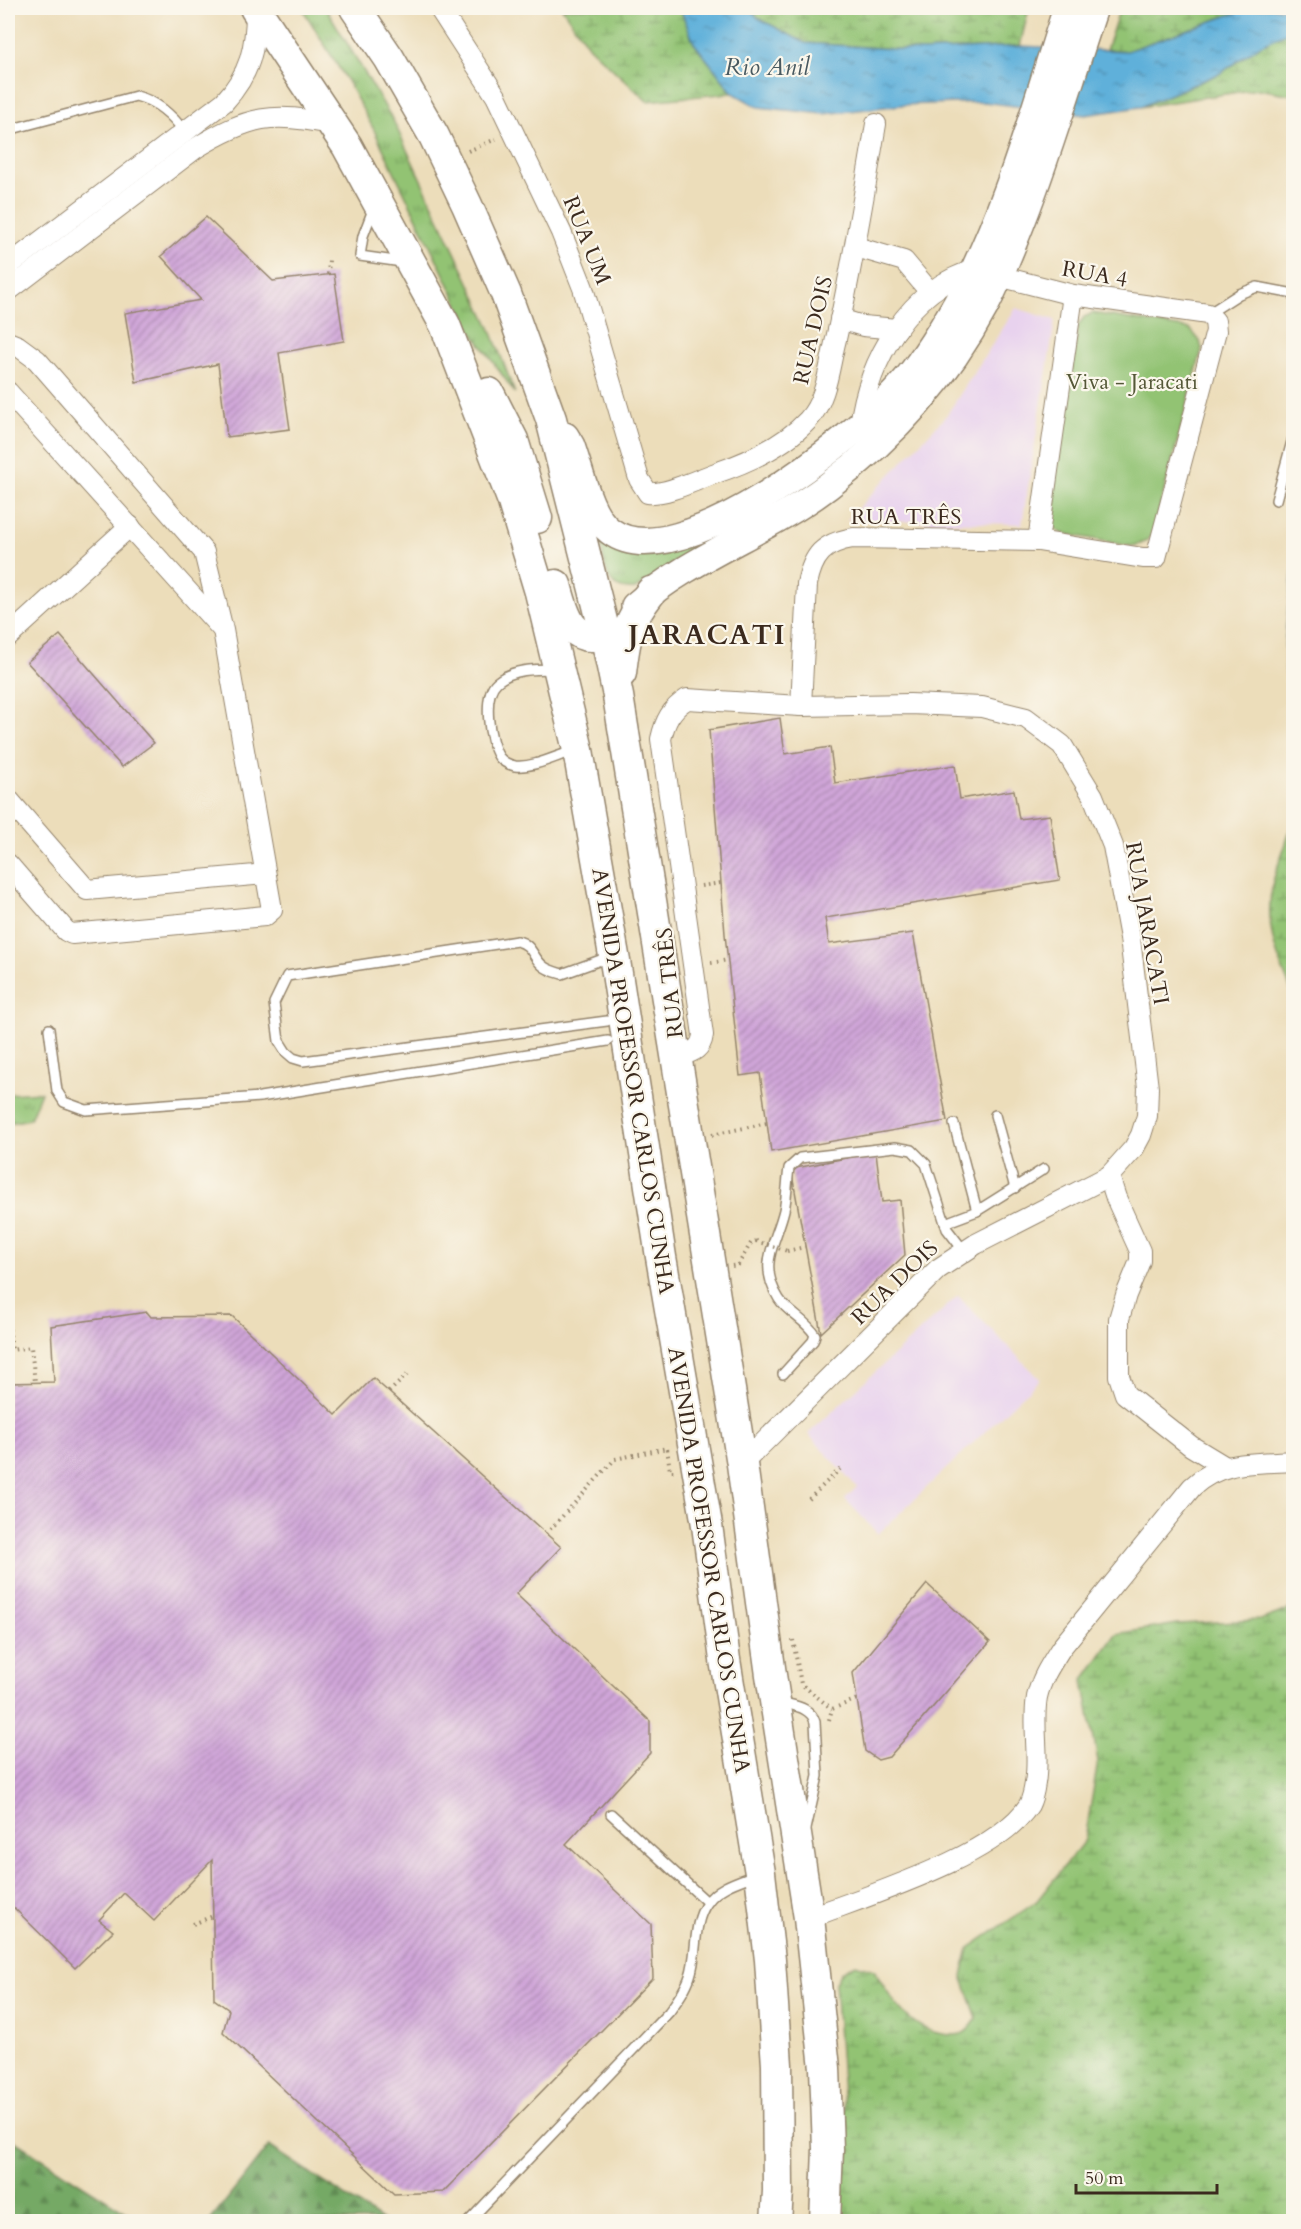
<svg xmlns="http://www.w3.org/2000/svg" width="1301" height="2229" viewBox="0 0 1301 2229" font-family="Cardo,serif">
<defs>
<pattern id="grass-tufts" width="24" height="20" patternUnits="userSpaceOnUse" patternTransform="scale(1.5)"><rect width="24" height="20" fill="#92c373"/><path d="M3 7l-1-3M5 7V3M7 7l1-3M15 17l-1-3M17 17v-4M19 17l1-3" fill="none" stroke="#789f5e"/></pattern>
<pattern id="forest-firs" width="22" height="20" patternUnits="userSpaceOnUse" patternTransform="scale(1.5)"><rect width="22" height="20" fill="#75a965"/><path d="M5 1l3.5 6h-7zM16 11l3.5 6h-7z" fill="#618a53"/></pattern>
<pattern id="wetland-marsh" width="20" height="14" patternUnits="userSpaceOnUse" patternTransform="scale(1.5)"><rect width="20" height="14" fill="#92c373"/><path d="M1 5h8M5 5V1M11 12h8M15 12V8" fill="none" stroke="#789f5e"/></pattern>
<pattern id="water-ripples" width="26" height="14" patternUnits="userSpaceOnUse" patternTransform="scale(1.5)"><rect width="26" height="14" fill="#5fb0da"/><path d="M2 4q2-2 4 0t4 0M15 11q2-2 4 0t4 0" fill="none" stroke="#508fb0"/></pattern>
<pattern id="building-hatch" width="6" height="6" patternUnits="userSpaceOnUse" patternTransform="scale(1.5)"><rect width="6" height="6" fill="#d0a6d9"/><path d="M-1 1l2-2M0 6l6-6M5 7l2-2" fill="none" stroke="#aa87af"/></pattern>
</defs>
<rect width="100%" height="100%" fill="#fbf7ec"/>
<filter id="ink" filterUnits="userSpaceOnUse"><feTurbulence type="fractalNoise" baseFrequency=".0167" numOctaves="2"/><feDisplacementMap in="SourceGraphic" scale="12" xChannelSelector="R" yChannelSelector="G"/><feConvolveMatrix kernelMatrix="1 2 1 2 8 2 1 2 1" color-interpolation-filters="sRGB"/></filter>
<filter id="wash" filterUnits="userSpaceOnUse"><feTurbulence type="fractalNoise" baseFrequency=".008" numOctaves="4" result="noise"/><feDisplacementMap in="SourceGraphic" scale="24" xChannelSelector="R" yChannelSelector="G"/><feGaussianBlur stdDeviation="1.35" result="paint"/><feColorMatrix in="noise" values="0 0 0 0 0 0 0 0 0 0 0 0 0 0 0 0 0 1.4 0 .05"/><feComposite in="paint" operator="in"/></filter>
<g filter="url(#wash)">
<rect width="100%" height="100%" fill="#ecddba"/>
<!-- built -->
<g fill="#e8d2ee">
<polygon points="1016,308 1055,320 1022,524 847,520 946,416"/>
<polygon points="958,1296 1040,1379 878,1534 845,1499 857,1487 808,1434"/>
</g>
<!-- grass -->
<g fill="url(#grass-tufts)" stroke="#667648" stroke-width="1.5">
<polygon points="302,8 326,8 393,120 489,325 515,393 472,332 374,130 347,81"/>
<path d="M600,538C643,572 664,542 707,545L635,589C603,593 605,562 600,538Z"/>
<polygon points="41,1092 30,1119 8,1123 8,1094"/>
</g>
<!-- forest -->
<g fill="url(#forest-firs)" stroke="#586a42" stroke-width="1.5">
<polygon points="8,2137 140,2221 8,2221"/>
<polygon points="269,2146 383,2221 210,2221"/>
</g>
<!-- wetland -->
<g fill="url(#wetland-marsh)" stroke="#667648" stroke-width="1.5">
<polygon points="562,8 680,8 694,43 733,93 647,101 589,47"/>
<polygon points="750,8 1029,8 1020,46 923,51 805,43 758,18"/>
<polygon points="1120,8 1249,8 1127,51 1106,50"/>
<polygon points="1293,29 1293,95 1258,89 1140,107 1221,73 1259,46"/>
<path d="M1293,820L1294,995H1293C1277,957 1263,925 1273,882C1278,862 1288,841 1293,820Z"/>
<path d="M1293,1608V2221H841L844,2108L835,1983L841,1972L856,1964L874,1970C891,1998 908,2029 943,2034C962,2037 967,2034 977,2018L962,1976L969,1948L1036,1902L1085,1840L1098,1761L1083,1681L1116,1634L1178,1624L1260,1620Z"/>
</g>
<!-- green -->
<path fill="#92c373" stroke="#667648" stroke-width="1.5" d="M1093,313L1190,329L1200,341L1202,349L1153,533C1147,542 1141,545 1130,546L1061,533L1052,526L1049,521L1078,326L1084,317Z"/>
<!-- water -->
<g fill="url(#water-ripples)" stroke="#4d6d7c" stroke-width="1.5">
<polygon points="680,8 750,8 758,18 805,43 923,51 1020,46 1127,51 1249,8 1293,8 1294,29 1259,46 1221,73 1140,107 1085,115 984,102 901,105 824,114 758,107 733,93 694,43"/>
<path d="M1293,570L1294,698H1293C1277,666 1289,606 1293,570Z"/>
</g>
<g id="blocks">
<!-- building -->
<g fill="url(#building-hatch)">
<polygon points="206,217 273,281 334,274 344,341 279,353 290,429 227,437 218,364 136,382 125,313 201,300 161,256"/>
<polygon points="60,635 154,743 122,767 27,662"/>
<polygon points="780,718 785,754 830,747 835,783 955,765 960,799 1014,790 1019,819 1050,815 1060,880 825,918 829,944 913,933 947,1121 771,1152 760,1073 740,1076 725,934 709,730"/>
<polygon points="876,1152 882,1202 900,1200 905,1255 821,1333 791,1169"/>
<polygon points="147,1312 151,1317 232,1316 336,1415 373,1378 561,1547 516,1594 650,1721 650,1753 566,1844 651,1924 653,1978 443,2192 394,2194 223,2032 229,2010 214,1999 212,1860 154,1921 124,1893 99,1920 113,1931 75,1968 8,1902 8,1383 54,1382 51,1326"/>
<polygon points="927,1584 990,1642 889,1757 878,1760 865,1751 853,1673"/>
</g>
</g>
</g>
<g filter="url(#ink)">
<use href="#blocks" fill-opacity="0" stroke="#94846c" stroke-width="1.5"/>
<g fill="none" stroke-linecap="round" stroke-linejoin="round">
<!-- lane casing -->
<g stroke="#94846c" stroke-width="12">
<g id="lane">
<path d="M8,130L136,96C157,101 174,117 186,134"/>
<polyline points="374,207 363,236 360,256 402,262"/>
<polyline points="1208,314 1239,294 1257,287 1294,294"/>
<polyline points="1276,500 1294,434"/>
<path d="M554,669C535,669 512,669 497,682C482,695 489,742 499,757C503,762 510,765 515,766C533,768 556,756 573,751"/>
<path d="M607,1021L303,1061L293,1058L286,1052L279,1041L274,1003L287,976L517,941C532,944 532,956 542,965C547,970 555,972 562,974L609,957"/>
<polyline points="49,1029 57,1091 64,1102 86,1110 260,1097 608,1041"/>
<polyline points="995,1115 1015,1188"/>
<polyline points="954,1124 977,1211"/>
<polyline points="945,1223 977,1211 1044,1169"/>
<path d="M783,1374L813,1341L815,1335C806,1320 788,1313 779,1299C757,1264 776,1243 784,1210C787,1197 787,1182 789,1168L800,1158L895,1147L912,1150L926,1164L947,1229L964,1251"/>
<path d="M780,1702C794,1706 811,1707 815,1722L818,1776L806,1829"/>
<polyline points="611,1814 707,1902"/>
<path d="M468,2222L669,2012C677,2001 686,1989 690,1976C698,1953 692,1924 707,1903C717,1887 739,1881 755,1875"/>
</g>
</g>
<!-- street casing -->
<g stroke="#94846c" stroke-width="22">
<g id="street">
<path d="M439,8L496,96L561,232L583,288L639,479L648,493C666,495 696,480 713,474C746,463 784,446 808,420C827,399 829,366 836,339C852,268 864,196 876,124"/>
<polyline points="856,247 904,261 930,292"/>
<path d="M8,266L224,102C250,74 256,48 256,10"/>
<path d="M8,291L196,148C248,116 273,111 333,125"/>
<polyline points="840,319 863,326 897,329"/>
<polyline points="8,342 18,346 37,360 204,552 223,630 272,910 265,916 72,934 66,931 8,864"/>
<polyline points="8,392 221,628"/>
<polyline points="1038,541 1073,295"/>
<polyline points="8,637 130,526"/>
<path d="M801,706L807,584C813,555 823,543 853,538L1038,541L1143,558H1156L1216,331L1215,321L1208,314L1073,295L975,270C909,288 868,361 860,426"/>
<polyline points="8,799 87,890 265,874"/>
<path d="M677,1057C691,1052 701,1051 703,1035L661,739C665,721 671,709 687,699L801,706L910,704L982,707L1026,718L1062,745L1093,796L1113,846L1130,938L1148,1088L1147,1116L1141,1135L1134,1148L1109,1176L976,1244L938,1269L742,1464"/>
<polyline points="1109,1176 1116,1198 1140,1251 1140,1261 1126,1295 1119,1319 1119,1376 1125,1394 1191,1446 1224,1466"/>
<path d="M809,1918C866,1896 997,1856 1029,1805C1032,1799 1034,1790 1035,1783C1040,1755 1032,1726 1037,1697C1041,1679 1051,1664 1061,1648L1192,1487C1222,1459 1255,1464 1294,1461"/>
</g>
</g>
<!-- secondary casing -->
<g stroke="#94846c" stroke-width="30">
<g id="secondary">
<path d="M565,436L571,446C580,471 589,516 610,531C676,581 856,437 900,387C922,363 940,333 956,305C1006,217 1036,104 1067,8"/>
<path d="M635,606C692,556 767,532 828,486C892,438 947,377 985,306C999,279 1010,251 1021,223C1049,152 1070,79 1094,8"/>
</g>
</g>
<!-- primary casing -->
<g stroke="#94846c" stroke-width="33">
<g id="primary">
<polyline points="255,8 347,146 445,325 512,499 540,592 578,750 616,967 661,1257 707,1525 725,1660 760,1873 770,1960 777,2065 778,2191 776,2222"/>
<polyline points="355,8 389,58 434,136 467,205 506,294 551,419 605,633 618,696 742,1464 771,1675 809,1918 825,2068 828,2149 825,2222"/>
<polyline points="489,393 513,440 537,518"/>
<path d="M556,585C563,610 570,647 605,633"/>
<path d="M621,673C625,636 628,621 651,592"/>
</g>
</g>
<!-- path -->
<g stroke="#94846c" stroke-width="4" stroke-dasharray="1.5 4.5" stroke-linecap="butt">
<polyline points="468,151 496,139"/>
<polyline points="328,274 329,260"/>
<polyline points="701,886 721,883"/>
<polyline points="711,963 728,960"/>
<polyline points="712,1135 767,1123"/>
<polyline points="787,1251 805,1247"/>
<polyline points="732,1266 738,1265 751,1243 756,1241"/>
<polyline points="8,1317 12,1350 31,1347 35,1382"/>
<polyline points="389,1392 407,1375"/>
<polyline points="809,1499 840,1469"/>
<polyline points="546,1534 615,1459 667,1448 670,1471 674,1471"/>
<polyline points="793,1640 801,1684 832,1709"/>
<polyline points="829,1720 832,1709 857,1699"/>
<polyline points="193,1924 213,1916"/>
</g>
<!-- lane -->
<use href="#lane" stroke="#fff" stroke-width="9"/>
<!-- street -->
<use href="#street" stroke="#fff" stroke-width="20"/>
<!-- secondary -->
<use href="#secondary" stroke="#fff" stroke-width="27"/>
<!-- primary -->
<use href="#primary" stroke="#fff" stroke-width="30"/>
<!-- path-bridge -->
<polyline stroke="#94846c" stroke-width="4" stroke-dasharray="1.5 4.5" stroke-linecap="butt" points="756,1241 787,1251"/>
</g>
</g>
<g text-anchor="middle" stroke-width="4.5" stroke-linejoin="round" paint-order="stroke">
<!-- street labels -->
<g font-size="22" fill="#3b2a1e" stroke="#fbf7ec">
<text transform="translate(588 240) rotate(68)" y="8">RUA UM</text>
<text transform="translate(1095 273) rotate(10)" y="8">RUA 4</text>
<text transform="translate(812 330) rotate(-77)" y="8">RUA DOIS</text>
<text x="906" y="524">RUA TRÊS</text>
<text transform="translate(1148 923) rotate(80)" y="8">RUA JARACATI</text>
<text transform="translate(669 983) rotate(-96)" y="8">RUA TRÊS</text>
<text transform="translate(634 1081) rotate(81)" y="8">AVENIDA PROFESSOR CARLOS CUNHA</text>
<text transform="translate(894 1282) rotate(-44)" y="8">RUA DOIS</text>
<text transform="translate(710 1560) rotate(81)" y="8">AVENIDA PROFESSOR CARLOS CUNHA</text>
</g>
<!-- park labels -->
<g font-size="22" fill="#555838" stroke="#fbf7ec">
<text x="1132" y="389">Viva - Jaracati</text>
</g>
<!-- water labels -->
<g font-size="24" font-style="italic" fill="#485960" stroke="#fbf7ec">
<text x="767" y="75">Rio Anil</text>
</g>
<!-- district labels -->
<g font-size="28" font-weight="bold" letter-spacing="1.5" fill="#3b2a1e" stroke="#fbf7ec">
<text x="707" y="644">JARACATI</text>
</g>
</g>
<!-- margin -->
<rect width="1301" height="2229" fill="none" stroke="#fbf7ec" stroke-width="30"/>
<!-- scale -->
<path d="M1076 2184v9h141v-9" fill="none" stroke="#3b2a1e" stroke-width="3"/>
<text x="1085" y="2184" font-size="18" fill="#3b2a1e" stroke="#fbf7ec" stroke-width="4.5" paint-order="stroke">50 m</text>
</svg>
